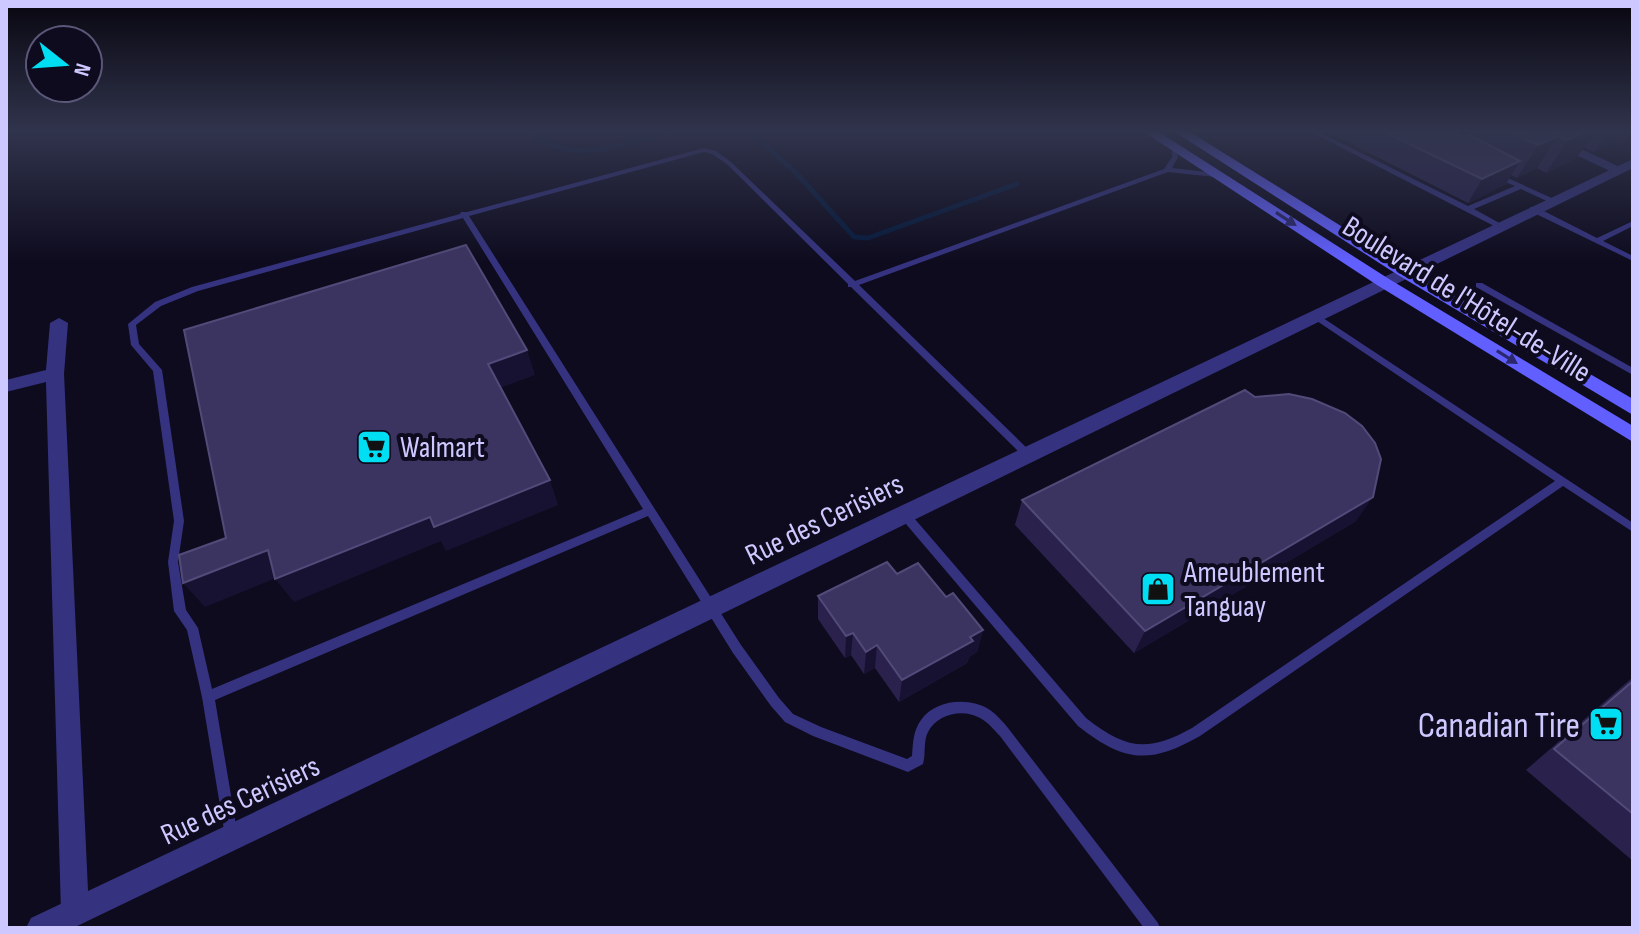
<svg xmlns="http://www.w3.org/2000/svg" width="1639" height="934" viewBox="0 0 1639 934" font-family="'Sofia Sans Condensed',sans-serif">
<rect width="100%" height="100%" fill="#0e0b1e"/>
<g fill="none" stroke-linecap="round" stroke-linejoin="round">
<!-- stream -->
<g stroke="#061a3c" stroke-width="5">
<path d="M528,132C571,166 620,145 668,132"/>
<polyline points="751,132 797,174 854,237 868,238 1017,184"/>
</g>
<!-- service -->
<g fill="#353380" fill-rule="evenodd">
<polygon points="1311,132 1319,132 1468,206 1515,186 1496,178 1495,176 1499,174 1556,200 1549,202 1521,189 1474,209 1503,225 1502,227 1496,227"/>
<path d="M1172,146L1177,147L1178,157L1172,168L1216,173L1220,175L1216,177L1168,172L859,285L1030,451L1032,454L1030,457H1024L851,287H848V284L727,164L712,154L704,152L469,216L741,645L779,698L793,714L821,727L907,759L912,756C913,743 913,731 921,720C936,699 970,697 990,710C997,715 1003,722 1008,728L1158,923L1160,928H1144L1000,736C994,730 988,722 980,718C963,708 937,714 928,732C923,742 926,754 923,764L908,772L813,736L785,722L771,706L733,653L648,516L215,700L238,837L236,842L231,844L226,842L202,697L187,630L174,611L168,562L174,521L153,371L131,345L128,324L155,302L192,287L460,214L461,212H467L704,148L716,151L731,162L855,281L1164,169L1172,157ZM463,218L643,509L212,689L198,628L186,610L178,562L184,521L162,370L139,344L136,325L161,306L198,291Z"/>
<polygon points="1530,207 1536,207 1597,238 1633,221 1633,226 1603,241 1633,256 1633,261 1530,211"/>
<polygon points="1476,283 1482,283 1633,368 1633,375 1476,287"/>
<path d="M1314,312L1633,523V532L1563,486L1200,736C1149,765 1124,762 1078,726L900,517L899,514L900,511H908L1086,718C1126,749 1147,753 1192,728L1555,481L1311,317V313Z"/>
</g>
<!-- minor -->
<g fill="#353380" fill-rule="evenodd">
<polygon points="1528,132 1545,132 1624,169 1612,172"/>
<polygon points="59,318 68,323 64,374 89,912 85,922 75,926 65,922 61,912 46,382 6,392 6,380 46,370 50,323"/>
</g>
<!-- tertiary -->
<polygon fill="#353380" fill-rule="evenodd" points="1633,159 1633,168 495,725 73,928 26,928 31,918"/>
<!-- secondary -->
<g fill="#615fff" fill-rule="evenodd">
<polygon points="1144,132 1159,132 1389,279 1633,426 1633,442 1377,285"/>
<polygon points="1175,132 1190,132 1410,269 1633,399 1633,415 1398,275"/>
</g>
</g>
<!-- wall -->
<g fill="#2a224d">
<polygon points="1328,132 1453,132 1464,137 1477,139 1481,132 1633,132 1628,138 1594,152 1584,147 1576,158 1546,173 1537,168 1517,178 1511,175 1506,184 1468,203"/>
<polygon points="1022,500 1356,521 1134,653 1015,525"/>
<polygon points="897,574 946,597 983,630 977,652 969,657 967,663 899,702 875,668 864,674 851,655 845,658 818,619 818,596"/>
<polygon points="1633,677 1633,861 1526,770"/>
</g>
<!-- shaded-wall -->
<g fill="#181232">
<polygon points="1586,132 1595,132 1576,158 1546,173 1568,140"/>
<polygon points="1607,132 1633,132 1633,133 1628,138 1594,152"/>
<polygon points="1558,136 1537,168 1517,178 1538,145"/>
<polygon points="1520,161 1506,184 1468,203 1482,179"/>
<polygon points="527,350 535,375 497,389 488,364"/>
<polygon points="550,480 558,505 446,551 441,541 294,602 275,579 430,517"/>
<polygon points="1373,497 1356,521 1134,653 1145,631"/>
<polygon points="268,550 286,574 205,607 183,583"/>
<polygon points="983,630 977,652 969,657 967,663 899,702 902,680"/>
<polygon points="853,633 851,655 845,658 846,636"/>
<polygon points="877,645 875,668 864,674 866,652"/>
</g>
<!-- building -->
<g fill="#3c3460" stroke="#524b79" stroke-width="2">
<polygon points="1384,132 1453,132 1464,137 1470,135 1520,161 1482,179"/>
<polygon points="1509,132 1586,132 1568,140 1558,136 1538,145"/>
<polygon points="466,245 527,350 488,364 550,480 434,527 430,517 275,579 268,550 183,583 179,555 226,538 184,330"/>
<polygon points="1245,390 1255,397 1289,394 1312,399 1345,413 1362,426 1375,443 1381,459 1373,497 1145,631 1022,500"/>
<polygon points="887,562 897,574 918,563 946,597 953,593 983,630 970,637 973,641 902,680 877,645 866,652 853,633 846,636 818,596"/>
<polygon points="1633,681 1633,814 1554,749"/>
</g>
<!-- one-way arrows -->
<defs><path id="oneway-solid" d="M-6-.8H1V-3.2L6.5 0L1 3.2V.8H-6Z" transform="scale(2)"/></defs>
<g fill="#2b286d">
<use href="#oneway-solid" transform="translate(1286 219) rotate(33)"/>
<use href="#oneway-solid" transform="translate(1507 357) rotate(32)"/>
</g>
<!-- sky -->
<linearGradient id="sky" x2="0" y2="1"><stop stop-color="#080610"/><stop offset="0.5" stop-color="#30344c"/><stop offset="1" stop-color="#30344c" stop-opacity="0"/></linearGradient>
<rect width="1639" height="262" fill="url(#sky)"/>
<!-- icons -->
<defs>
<g id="supermarket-square" transform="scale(1.8)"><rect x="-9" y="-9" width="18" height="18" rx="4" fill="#00def3" stroke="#0e0b1e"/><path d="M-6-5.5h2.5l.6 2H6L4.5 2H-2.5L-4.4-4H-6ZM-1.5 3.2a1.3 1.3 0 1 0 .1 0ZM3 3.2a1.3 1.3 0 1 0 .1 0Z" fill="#111"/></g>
<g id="shop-square" transform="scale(1.8)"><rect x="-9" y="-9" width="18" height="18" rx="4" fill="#00def3" stroke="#0e0b1e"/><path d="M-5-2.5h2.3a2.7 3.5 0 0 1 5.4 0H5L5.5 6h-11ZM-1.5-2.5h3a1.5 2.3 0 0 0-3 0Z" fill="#111"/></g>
</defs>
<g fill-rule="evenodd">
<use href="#supermarket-square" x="374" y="447"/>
<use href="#shop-square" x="1158" y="589"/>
<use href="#supermarket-square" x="1606" y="724"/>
</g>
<g text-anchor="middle" stroke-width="8" stroke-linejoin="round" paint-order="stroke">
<!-- street labels -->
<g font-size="30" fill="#cdc8ff" stroke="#0e0b1e">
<text transform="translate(1467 299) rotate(32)" y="10">Boulevard de l'Hôtel-de-Ville</text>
<text transform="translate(824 519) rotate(-26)" y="10">Rue des Cerisiers</text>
<text transform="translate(240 800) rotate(-25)" y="10">Rue des Cerisiers</text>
</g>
<!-- poi labels -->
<g font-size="30" fill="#cdc8ff" stroke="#0e0b1e" text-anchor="start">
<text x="400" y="457">Walmart</text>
<text x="1184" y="582">Ameublement<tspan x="1184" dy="34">Tanguay</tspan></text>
</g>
<!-- near-poi labels -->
<g font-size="36" fill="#cdc8ff" stroke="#0e0b1e" text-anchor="end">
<text x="1580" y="737">Canadian Tire</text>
</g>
</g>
<!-- border -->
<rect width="1639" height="934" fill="none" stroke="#cdc8ff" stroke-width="16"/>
<!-- north arrow -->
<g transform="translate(64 64) rotate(107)"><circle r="38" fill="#0e0b1e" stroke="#5a5778" stroke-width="2"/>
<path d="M0-6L14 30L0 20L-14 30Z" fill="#00def3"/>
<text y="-12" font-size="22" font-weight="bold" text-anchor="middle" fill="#cdc8ff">N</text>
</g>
</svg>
